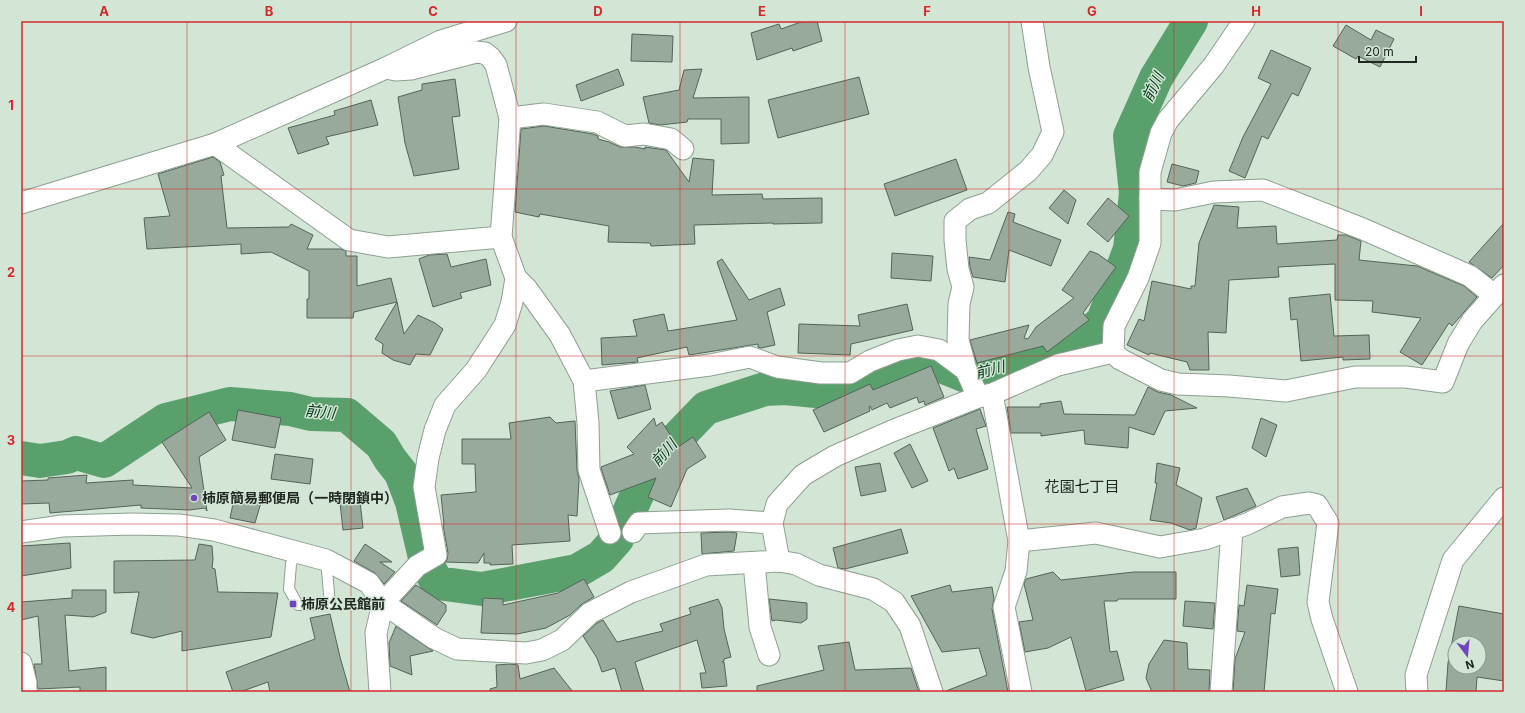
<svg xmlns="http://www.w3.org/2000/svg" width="1525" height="713" viewBox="0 0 1525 713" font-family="Inter,'Noto Sans JP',sans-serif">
<rect width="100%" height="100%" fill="#d3e6d6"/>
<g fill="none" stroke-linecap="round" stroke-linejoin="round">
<!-- river -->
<polyline stroke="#5aa06c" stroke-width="34" points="21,458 40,461 67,457 76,453 104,461 166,420 230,404 290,409 311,414 347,415 381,444 390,459 401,473 412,502 426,562 437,583 482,589 577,571 601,557 617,539 650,466 706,408 765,389 785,388 826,392 919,357 966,376 1071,351 1103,321 1130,249 1136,193 1130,136 1156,78 1191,21"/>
</g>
<!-- building -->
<g fill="#98aa9b" stroke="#536457" fill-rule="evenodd">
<polygon points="804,21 817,21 822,41 793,51 792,48 757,60 751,33 779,24 781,29"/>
<polygon points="1346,25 1371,40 1376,30 1394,39 1380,67 1358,56 1356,59 1333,46"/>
<polygon points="632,34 673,36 672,62 631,61"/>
<polygon points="1271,50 1311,68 1298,96 1292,93 1268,139 1262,136 1245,178 1229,171 1243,137 1271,84 1258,78"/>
<polygon points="618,69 624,85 581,101 576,85"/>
<polygon points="702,69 693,98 749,97 749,143 721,144 721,119 688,119 687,122 660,125 649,123 643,97 679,90 684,70"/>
<polygon points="859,77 869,114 778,138 768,100"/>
<polygon points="455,79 460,116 452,117 459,169 414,176 405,143 398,97 422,90 422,84"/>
<polygon points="371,100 378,125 326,137 329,144 298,154 288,128 335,115 334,111"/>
<polygon points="544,126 593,134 598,136 598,139 609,142 620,147 635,147 645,149 645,147 666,150 689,182 693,158 714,160 712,195 762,194 763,199 822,198 822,223 773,224 773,223 694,225 695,244 651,246 650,243 608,242 609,226 540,214 539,217 515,212 521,129"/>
<polygon points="213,157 220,162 224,175 221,176 227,228 289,227 291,224 313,235 307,249 341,249 346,251 346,256 357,256 357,286 391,278 397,302 354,312 353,318 307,318 307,299 309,299 309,271 271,252 241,254 241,244 147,249 144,218 170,216 158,174"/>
<polygon points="956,159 967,190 895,216 884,184"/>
<polygon points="1172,164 1199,171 1196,183 1183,186 1167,182"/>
<polygon points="1064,190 1076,200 1068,224 1049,208"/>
<polygon points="1108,198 1129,216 1108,242 1087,224"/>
<polygon points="1214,205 1239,207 1237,228 1276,226 1277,244 1337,240 1338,235 1346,235 1361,241 1359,260 1417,266 1464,286 1477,297 1452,326 1449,323 1422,365 1400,352 1421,318 1372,312 1373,301 1335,300 1335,264 1278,267 1279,277 1229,280 1226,333 1208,332 1209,370 1190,370 1187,362 1150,353 1149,355 1127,345 1139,319 1144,321 1152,281 1191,289 1191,286 1195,286 1199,243"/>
<polygon points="1008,212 1015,214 1013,222 1061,240 1051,266 1009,250 1005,282 973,277 970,267 969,257 990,260"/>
<polygon points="1504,223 1504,265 1492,278 1469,262"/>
<polygon points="1090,251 1098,254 1116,267 1083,313 1089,320 1047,352 1043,346 977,363 970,340 1029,325 1024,338 1028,339 1036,327 1074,298 1062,290"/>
<polygon points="892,253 933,256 931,281 891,278"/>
<polygon points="447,254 451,267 486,259 491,285 460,293 462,298 433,307 419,259 429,255"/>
<polygon points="722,259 749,300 780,288 785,305 767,312 775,345 761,348 758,347 758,344 689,355 687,347 637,358 638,362 602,365 601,338 637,336 633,320 664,314 668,331 737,320 717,262"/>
<polygon points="1330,294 1334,336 1369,335 1370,359 1343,360 1343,357 1301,361 1297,319 1291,320 1289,298"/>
<polygon points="397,302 404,334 418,315 435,323 443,329 430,355 416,354 410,365 393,360 382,353 383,344 375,339"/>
<polygon points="907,304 913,330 851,344 850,355 798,353 799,324 860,326 858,315"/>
<polygon points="931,366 944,397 925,405 924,401 919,403 917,397 890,408 887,403 872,410 870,406 869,407 870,411 824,432 813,410 870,384 873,390"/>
<polygon points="645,385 651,409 618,419 610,391"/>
<polygon points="1148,387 1158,392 1171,395 1197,408 1165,411 1154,435 1129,427 1128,448 1085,444 1084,430 1041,436 1041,433 1011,433 1007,407 1040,407 1040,404 1061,401 1064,414 1135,415"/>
<polygon points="980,409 986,426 976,429 988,469 958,479 954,468 949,471 933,428"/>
<polygon points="238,410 281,418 275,448 232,440"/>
<polygon points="209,412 226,440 199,457 207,511 205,508 189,510 141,508 141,505 50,513 49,503 21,504 21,481 48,480 48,478 87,475 86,483 133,480 133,485 192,488 162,442"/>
<polygon points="550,417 556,423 575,421 577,470 579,479 577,516 568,515 570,541 512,545 513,564 490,565 490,563 484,563 484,553 478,563 445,562 447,560 448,553 443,525 444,525 441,495 476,492 475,464 462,464 462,439 511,439 509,423"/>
<polygon points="654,418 656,426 662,422 678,447 693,437 706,457 687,469 671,507 648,497 656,478 610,495 601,468 601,467 634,454 627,447"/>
<polygon points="1261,418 1277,425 1266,457 1252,448"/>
<polygon points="910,444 928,481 912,488 894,453"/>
<polygon points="275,454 313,459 310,484 271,479"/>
<polygon points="880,463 886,491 861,496 855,467"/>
<polygon points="1157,463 1180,468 1176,485 1202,498 1196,528 1190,530 1171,523 1150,520 1157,483 1155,483"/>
<polygon points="1247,488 1256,506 1224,520 1216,497"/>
<polygon points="236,490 262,499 255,523 230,518"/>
<polygon points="359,492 363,528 343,530 339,494"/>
<polygon points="901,529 908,553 845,569 838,568 833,548"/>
<polygon points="729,532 737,533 734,551 702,554 701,533"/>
<polygon points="70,543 71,568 21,576 21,546"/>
<polygon points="199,544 212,546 213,559 212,568 215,569 218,592 278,593 271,637 182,651 182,631 153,638 131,633 139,592 114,593 114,561 195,560"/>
<polygon points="365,544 392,562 380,562 395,572 384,584 375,573 354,561"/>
<polygon points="1298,547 1300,575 1281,577 1278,549"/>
<polygon points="1053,572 1061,580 1134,572 1176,572 1176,599 1118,599 1117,601 1104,601 1110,652 1117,651 1124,680 1086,691 1071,637 1048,648 1025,652 1019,622 1033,620 1024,584 1026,579"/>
<polygon points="584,579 594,597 582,604 570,615 546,628 517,634 481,633 483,598 503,599 503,605 558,593"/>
<polygon points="416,585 446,605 446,611 437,625 401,601"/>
<polygon points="950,585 952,592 992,587 994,599 992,609 1008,692 946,692 946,691 987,675 979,648 942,652 911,596"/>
<polygon points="1247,585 1278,589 1275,614 1271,613 1264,692 1233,692 1235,659 1245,632 1237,631 1239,605 1244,606"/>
<polygon points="72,590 106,590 106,612 93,617 65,615 69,671 106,667 106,692 80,692 80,687 38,689 34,664 42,664 38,616 21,620 21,602 72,598"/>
<polygon points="718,599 722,608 724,629 731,657 724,659 724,661 722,662 724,662 727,686 702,688 700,673 706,673 697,640 635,662 644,692 622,692 615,668 602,672 597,658 583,636 597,623 603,620 617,642 663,631 660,624 691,614 689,608"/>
<polygon points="769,599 807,603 807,619 801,623 776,620 772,621"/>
<polygon points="1185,601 1215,603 1213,629 1183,626"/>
<path d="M1459,606L1504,614V681L1477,677L1476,692L1446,691L1448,663ZM1455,643H1479V667H1455Z"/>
<polygon points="330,614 340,657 350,692 270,692 268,682 240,692 233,692 226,672 315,639 310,618"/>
<polygon points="396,626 433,651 410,656 412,675 390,666 389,643"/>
<polygon points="1164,640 1187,643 1188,669 1210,670 1209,692 1152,692 1146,678 1149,664"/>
<polygon points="849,642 855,670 911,668 919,692 757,692 757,686 824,670 818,646"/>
<polygon points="510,664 518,665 520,679 554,668 573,692 490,692 490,689 497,687 496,665"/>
</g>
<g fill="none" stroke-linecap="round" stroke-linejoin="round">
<!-- lane casing -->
<g stroke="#8e9f91" stroke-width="12">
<polyline id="lane" points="296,552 291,564 289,589 298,605 330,604 326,560"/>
</g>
<!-- street casing -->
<g stroke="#8e9f91" stroke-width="23">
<g id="street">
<polyline points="1244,21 1214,65 1168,120 1161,133 1150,172 1150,243 1138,278 1114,326 1113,352 1120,359 1161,380 1178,384 1229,386 1286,391 1355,377 1406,377 1443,382 1458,344 1472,321 1504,285"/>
<polyline points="510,118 544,114 597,122 625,136 644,134 671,139 683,149"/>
<polyline points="215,144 349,240 388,247 501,237"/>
<polyline points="1150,199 1175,200 1214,192 1263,190 1363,229 1470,276 1494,295"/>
<polyline points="21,203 215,144 386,68 441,41 506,21"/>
<polyline points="516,278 527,289 560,335 584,381 588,423 589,470 610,533"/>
<polyline points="584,381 710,365 750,357 777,367 821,373 850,373 870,361 898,350 918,346 939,350 966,370"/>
<polyline points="992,394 1019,541 1096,533 1160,547 1205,539 1247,524 1282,507 1309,503 1317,505 1328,523 1318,602 1322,619 1347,692"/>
<polyline points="978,397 966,370 958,340 959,304 963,287 958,269 955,240 955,221 970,209 988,203 1028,171 1042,155 1053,132 1039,67 1032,21"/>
<polyline points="21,532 62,526 132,524 179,525 214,530 326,560 369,583 383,603 434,638 457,649 526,653 542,650 562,640 590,613 631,592 706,565 779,561 796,564 819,575 873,589 894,602 910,626 932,692"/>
<polyline points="633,532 639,523 729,520 772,523"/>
<polyline points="1019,541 1016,571 1004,607 1021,692"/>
<polyline points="779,561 772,523 777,504 803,475 835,456 892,431 978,397 992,394 1058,365 1113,352"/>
<polyline points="754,563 760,627 769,655"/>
<polyline points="21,663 26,683 26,692"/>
<polyline points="380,692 376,633 383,603 417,566 436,555 424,487 428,458 435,430 445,405 476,370 505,325 512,302 516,278 501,237 510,118 496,65 491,58 485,53 476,52 411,69 396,70 386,68"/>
<polyline points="1221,692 1232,529"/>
<polyline points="1417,692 1416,675 1453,560 1504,498"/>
</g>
</g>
<!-- lane -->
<use href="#lane" stroke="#fff" stroke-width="10"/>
<!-- street -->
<use href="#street" stroke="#fff" stroke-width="21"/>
</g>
<!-- grid -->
<path fill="none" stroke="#d62828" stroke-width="1" stroke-opacity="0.55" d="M187,21V692M351,21V692M516,21V692M680,21V692M845,21V692M1009,21V692M1174,21V692M1338,21V692M21,189H1504M21,356H1504M21,524H1504"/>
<!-- markers -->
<g fill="#7045be" stroke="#d3e6d6" stroke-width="1.5">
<circle cx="194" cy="498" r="4"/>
<rect x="289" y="600" width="8" height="8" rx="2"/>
</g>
<g text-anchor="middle" stroke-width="3" stroke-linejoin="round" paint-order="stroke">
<!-- poi labels -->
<g font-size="14" font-weight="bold" fill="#202721" stroke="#d3e6d6" text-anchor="start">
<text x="202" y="503">柿原簡易郵便局（一時閉鎖中）</text>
<text x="301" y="609">柿原公民館前</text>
</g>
<!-- water labels -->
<g font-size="15" font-style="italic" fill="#003716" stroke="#d3e6d6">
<text transform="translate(1153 87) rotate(-64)" y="5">前川</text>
<text transform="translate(990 370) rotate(-14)" y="5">前川</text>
<text transform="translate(320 412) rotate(6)" y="5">前川</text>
<text transform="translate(664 453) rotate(-48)" y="5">前川</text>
</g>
<!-- neighbourhood labels -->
<g font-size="15" fill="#202721" stroke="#d3e6d6">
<text x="1082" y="492">花園七丁目</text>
</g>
</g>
<!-- border -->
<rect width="1525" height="713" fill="none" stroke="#d3e6d6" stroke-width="44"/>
<!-- north arrow -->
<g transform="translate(1467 655) rotate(164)"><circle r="19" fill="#d3e6d6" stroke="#8b9a8e"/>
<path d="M0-3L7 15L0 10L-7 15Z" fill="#7045be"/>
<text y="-6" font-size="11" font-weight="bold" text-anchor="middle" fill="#202721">N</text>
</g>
<!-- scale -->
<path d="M1359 56v6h57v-6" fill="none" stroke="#202721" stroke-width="2"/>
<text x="1365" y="56" font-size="12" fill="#202721" stroke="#d3e6d6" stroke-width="3" paint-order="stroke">20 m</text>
<rect x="22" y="22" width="1481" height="669" fill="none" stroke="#d62828" stroke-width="1.5"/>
<g font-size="13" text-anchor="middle" font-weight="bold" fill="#d62828">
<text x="104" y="16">A</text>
<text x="269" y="16">B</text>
<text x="433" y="16">C</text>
<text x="598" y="16">D</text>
<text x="762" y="16">E</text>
<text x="927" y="16">F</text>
<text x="1092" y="16">G</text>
<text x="1256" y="16">H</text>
<text x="1421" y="16">I</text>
<text x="11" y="110">1</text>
<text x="11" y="277">2</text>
<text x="11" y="445">3</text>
<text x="11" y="612">4</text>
</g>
</svg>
